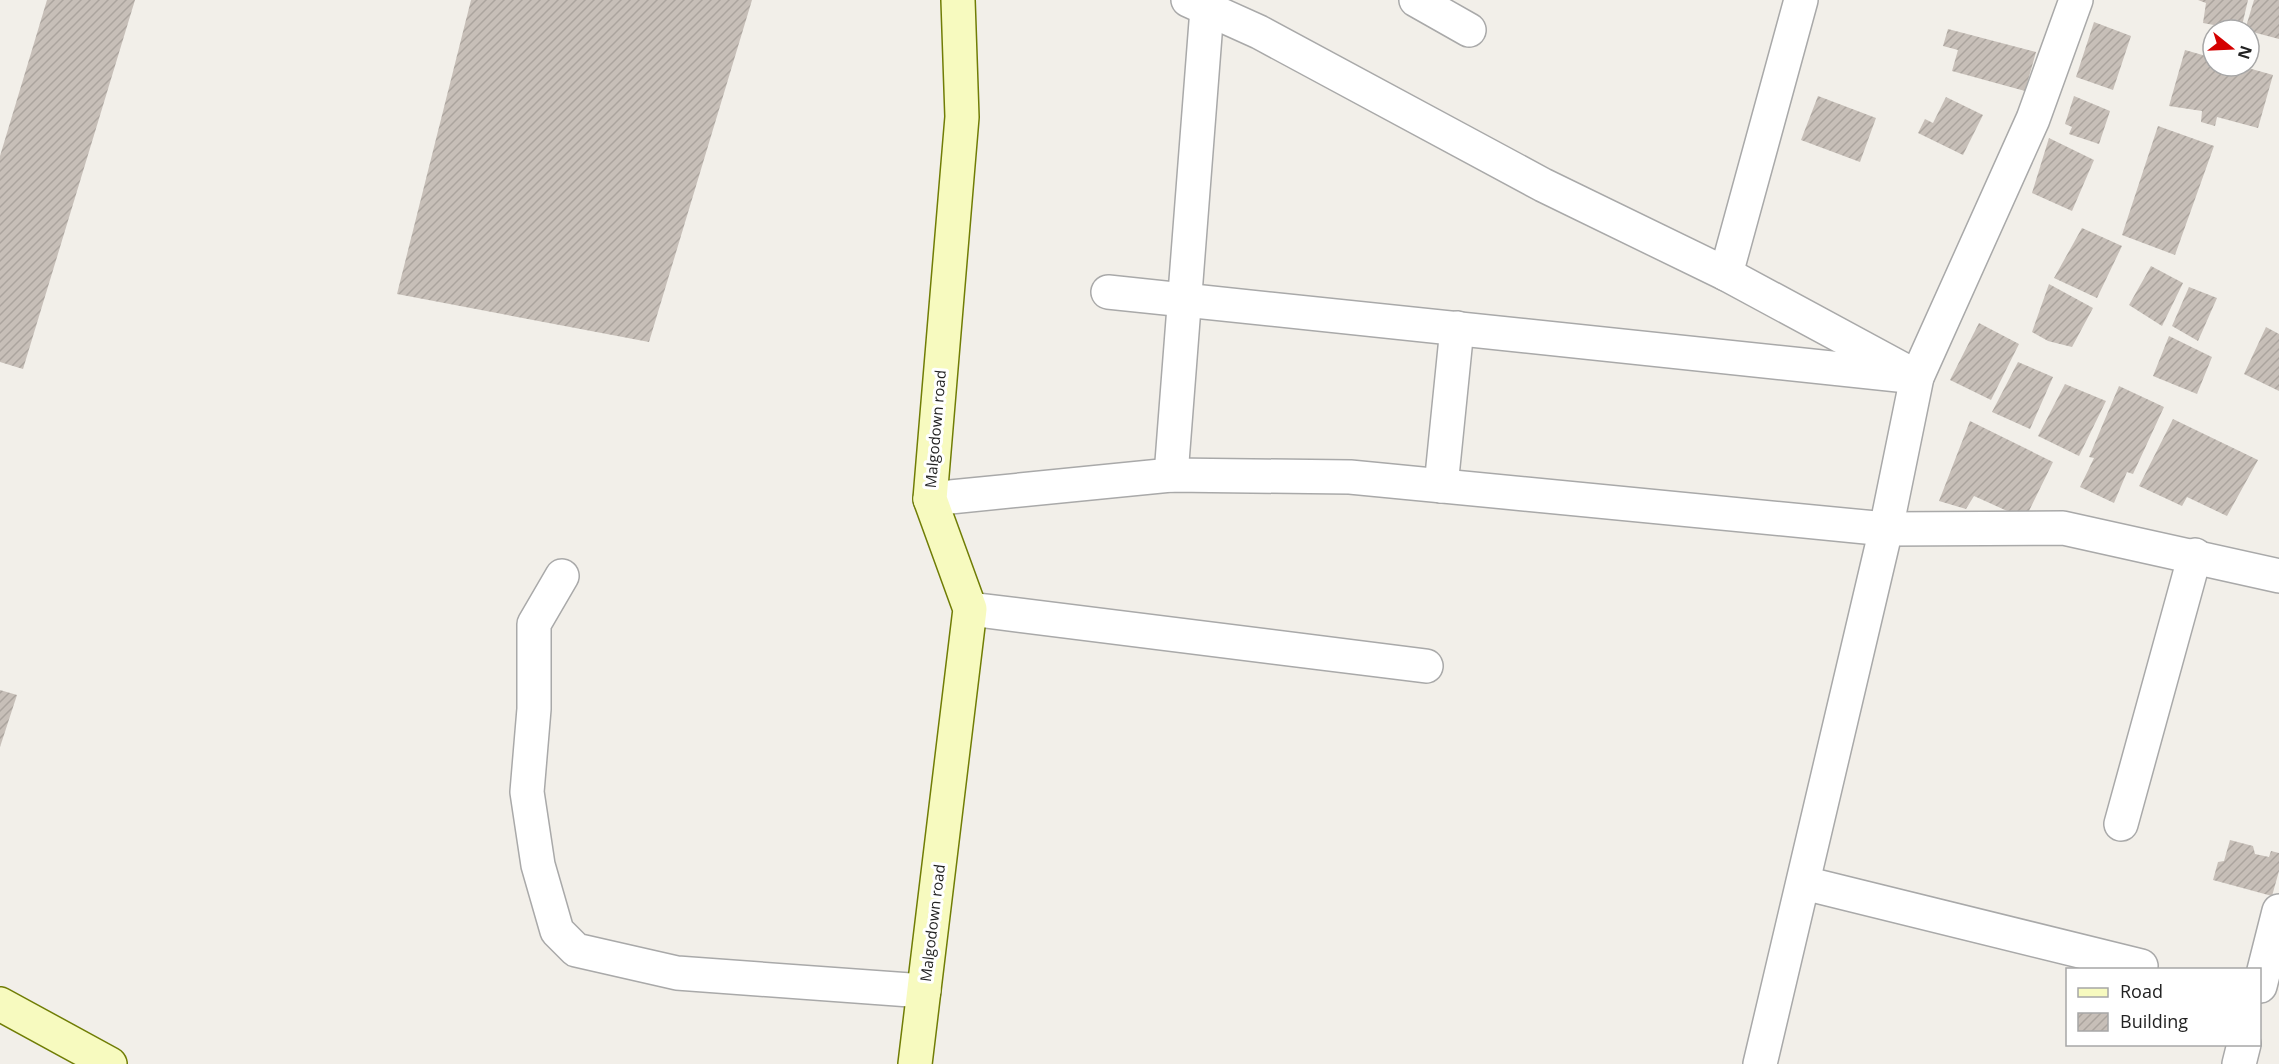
<svg xmlns="http://www.w3.org/2000/svg" width="2279" height="1064" viewBox="0 0 2279 1064" font-family="'Open Sans',sans-serif">
<defs>
<pattern id="building-hatch" width="6" height="6" patternUnits="userSpaceOnUse" patternTransform="scale(1.5)"><rect width="6" height="6" fill="#c7bfb8"/><path d="M-1 1l2-2M0 6l6-6M5 7l2-2" fill="none" stroke="#aba49e"/></pattern>
</defs>
<rect width="100%" height="100%" fill="#f2efe9"/>
<!-- building -->
<g fill="url(#building-hatch)">
<polygon points="47,0 135,0 23,369 0,362 0,156"/>
<polygon points="471,0 752,0 649,342 397,294"/>
<polygon points="2198,0 2248,0 2241,30 2203,23 2206,3"/>
<polygon points="2254,0 2279,0 2279,39 2245,30"/>
<polygon points="2094,22 2131,36 2113,90 2076,77"/>
<polygon points="1948,29 2036,52 2025,91 1952,71 1958,50 1943,46"/>
<polygon points="2185,50 2213,58 2213,66 2241,66 2273,75 2258,128 2217,117 2215,126 2201,122 2202,111 2169,106"/>
<polygon points="1818,96 1876,118 1860,162 1801,140"/>
<polygon points="2074,96 2110,111 2099,144 2069,134 2072,127 2065,124"/>
<polygon points="1946,97 1983,115 1963,155 1918,133 1925,119 1933,123"/>
<polygon points="2158,126 2214,146 2175,255 2122,235"/>
<polygon points="2049,138 2094,160 2072,211 2032,193"/>
<polygon points="2082,228 2122,246 2097,298 2054,278"/>
<polygon points="2151,266 2183,283 2162,326 2129,305"/>
<polygon points="2049,284 2093,308 2072,347 2048,341 2032,332"/>
<polygon points="2189,287 2217,298 2198,341 2172,326"/>
<polygon points="1979,323 2019,344 1991,400 1950,380"/>
<polygon points="2266,327 2279,334 2279,391 2244,374"/>
<polygon points="2169,336 2212,357 2197,394 2153,376"/>
<polygon points="2018,362 2053,377 2030,429 1992,412"/>
<polygon points="2065,384 2106,401 2079,456 2038,436"/>
<polygon points="2119,386 2164,407 2133,474 2127,472 2114,503 2080,487 2094,458 2089,457"/>
<polygon points="2173,419 2258,460 2227,516 2187,497 2182,506 2139,486"/>
<polygon points="1970,421 2053,462 2025,519 1974,496 1966,509 1939,501"/>
<polygon points="0,690 17,695 0,747"/>
<polygon points="2230,840 2253,846 2255,854 2269,857 2271,851 2279,853 2279,871 2272,896 2213,880 2218,862 2224,861"/>
</g>
<g fill="none" stroke-linecap="round" stroke-linejoin="round">
<!-- street casing -->
<g stroke="#a9a9a9" stroke-width="36">
<g id="street">
<polyline points="1188,0 1259,32 1543,185 1726,274 1801,0"/>
<polyline points="1416,0 1469,30"/>
<polyline points="1726,274 1902,369"/>
<polyline points="1108,292 1917,377"/>
<polyline points="1171,475 1207,9"/>
<polyline points="1441,486 1457,328"/>
<polyline points="930,499 1171,475 1350,477 1886,529 2063,528 2279,576"/>
<polyline points="562,576 534,624 534,709 527,792 538,865 557,931 576,950 677,973 924,991"/>
<polyline points="970,609 1426,666"/>
<polyline points="2121,824 2195,555"/>
<polyline points="1804,883 2141,966"/>
<polyline points="2260,986 2279,911"/>
<polyline points="1760,1064 1886,529 1917,377 2033,119 2076,0"/>
<polyline points="2239,1064 2244,1044"/>
</g>
</g>
<!-- secondary casing -->
<g stroke="#707d05" stroke-width="36">
<g id="secondary">
<polyline points="0,1004 110,1064"/>
<polyline points="915,1064 970,609 930,499 962,117 958,0"/>
</g>
</g>
<!-- street -->
<use href="#street" stroke="#fff" stroke-width="33"/>
<!-- secondary -->
<use href="#secondary" stroke="#f7fabf" stroke-width="33"/>
</g>
<g text-anchor="middle" stroke-width="6" stroke-linejoin="round" paint-order="stroke">
<!-- street labels -->
<g font-size="15" fill="#222" stroke="#fff">
<text transform="translate(936 429) rotate(-85)" y="5">Malgodown road</text>
<text transform="translate(933 923) rotate(-83)" y="5">Malgodown road</text>
</g>
</g>
<!-- legend -->
<rect x="2066" y="968" width="195" height="78" fill="#ffffff" stroke="#a7a7a7" stroke-width="1.5"/>
<rect x="2078" y="988" width="30" height="9" fill="#f7fabf" stroke="#a7a7a7" stroke-width="1.5"/>
<text x="2120" y="998" font-size="18" fill="#222222">Road</text>
<rect x="2078" y="1013" width="30" height="18" fill="url(#building-hatch)" stroke="#a7a7a7" stroke-width="1.5"/>
<text x="2120" y="1028" font-size="18" fill="#222222">Building</text>
<!-- north arrow -->
<g transform="translate(2231 48) rotate(108)"><circle r="28" fill="#ffffff" stroke="#a7a7a7" stroke-width="1.5"/>
<path d="M0-4.5L10 22L0 15L-10 22Z" fill="#d40000"/>
<text y="-9" font-size="16" font-weight="bold" text-anchor="middle" fill="#222222">N</text>
</g>
</svg>
